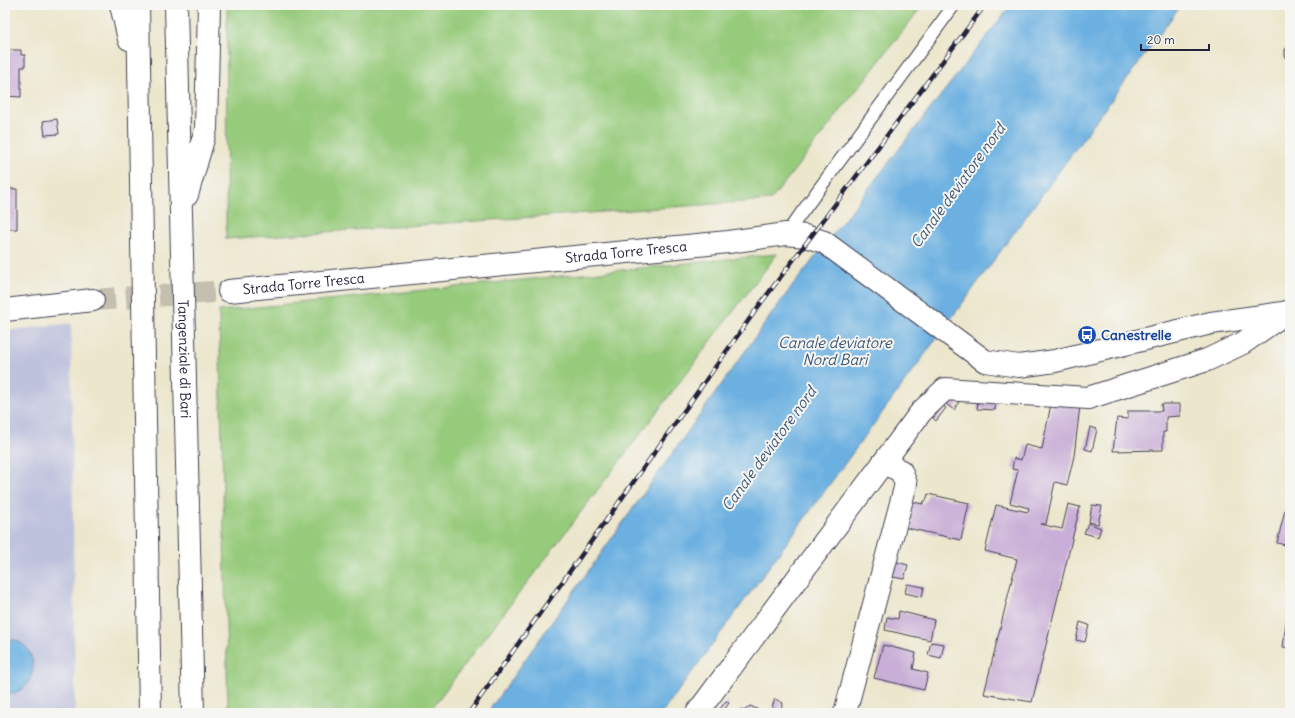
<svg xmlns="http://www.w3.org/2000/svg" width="1295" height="718" viewBox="0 0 1295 718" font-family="Delius,sans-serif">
<rect width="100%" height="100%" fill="#f6f6f2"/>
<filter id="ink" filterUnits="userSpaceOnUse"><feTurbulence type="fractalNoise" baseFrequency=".025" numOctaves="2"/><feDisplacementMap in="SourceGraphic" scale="8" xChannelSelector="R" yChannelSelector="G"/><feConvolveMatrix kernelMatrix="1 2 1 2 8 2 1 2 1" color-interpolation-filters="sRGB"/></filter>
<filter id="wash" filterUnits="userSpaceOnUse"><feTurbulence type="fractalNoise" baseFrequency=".012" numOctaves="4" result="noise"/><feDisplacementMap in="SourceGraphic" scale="16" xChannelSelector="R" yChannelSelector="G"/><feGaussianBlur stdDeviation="0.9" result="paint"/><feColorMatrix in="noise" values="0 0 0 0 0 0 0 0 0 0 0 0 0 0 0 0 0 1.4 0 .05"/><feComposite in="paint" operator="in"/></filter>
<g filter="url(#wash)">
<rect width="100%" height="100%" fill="#ece6cc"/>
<!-- industrial -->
<polygon fill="#bfc2dd" points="71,323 75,713 5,713 5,331"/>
<!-- green -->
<g fill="#97cb7c" stroke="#5c765c">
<polygon points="227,5 923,5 771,200 226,239"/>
<polygon points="777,254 428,713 228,713 219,311"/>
</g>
<!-- water -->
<g fill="#6cb0e1" stroke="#47698e">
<polygon points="1011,5 1181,5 662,713 487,713 781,301"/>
<path d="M5,639C42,638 42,694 5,694Z"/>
</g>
<g id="blocks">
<!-- building -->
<g fill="#c9afd7">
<polygon points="1290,48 1290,57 1285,58 1285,49"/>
<polygon points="5,50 21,50 21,55 25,55 25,67 21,67 21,97 5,96"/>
<polygon points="57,119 59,134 45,135 43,121"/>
<polygon points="7,189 17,189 17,229 5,229 5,200 7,200"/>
<polygon points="951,397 961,398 954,410 946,404"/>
<polygon points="978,400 996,401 995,410 977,409"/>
<polygon points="1051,404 1080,406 1074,456 1067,485 1055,482 1046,524 1040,524 1062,529 1068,504 1080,507 1032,702 984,694 1017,559 985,551 996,505 1028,512 1029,508 1010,503 1018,470 1012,469 1014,458 1021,460 1025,445 1042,449"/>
<polygon points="1161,404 1180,404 1180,416 1166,417 1166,432 1163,432 1163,450 1113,451 1117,418 1128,419 1128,411 1162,411"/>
<polygon points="943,406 946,408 936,421 933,418"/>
<polygon points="1090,427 1097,429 1092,451 1085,449"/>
<polygon points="928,494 969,503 961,540 903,527 909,501 923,504 924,501 926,501"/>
<polygon points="1092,505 1102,506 1098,524 1089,522"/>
<polygon points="1285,510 1290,511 1290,546 1277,543"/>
<polygon points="1088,523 1101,528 1098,537 1084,533"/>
<polygon points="897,562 908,565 904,579 893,577"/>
<polygon points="907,584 924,587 922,597 905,593"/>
<polygon points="1289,599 1290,600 1290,648 1283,647"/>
<polygon points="899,611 934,620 930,640 885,630 887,617 898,619"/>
<polygon points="1080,622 1089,625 1085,642 1076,640"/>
<polygon points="931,642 944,644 941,658 928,655"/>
<polygon points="883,645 916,653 913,669 928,673 924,690 874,678"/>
<polygon points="775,699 783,703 780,711 772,707"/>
<polygon points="726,701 729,703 722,713 717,713"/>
<polygon points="750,706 759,710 758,713 738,713 741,709 744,711"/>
</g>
</g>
</g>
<g filter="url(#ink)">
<use href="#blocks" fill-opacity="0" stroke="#403f51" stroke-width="1"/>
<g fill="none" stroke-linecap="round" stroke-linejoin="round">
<!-- tertiary-tunnel -->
<polyline stroke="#c4bfaf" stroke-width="22" stroke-dasharray="22 11" stroke-linecap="butt" points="93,300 229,291"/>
<!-- service casing -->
<g stroke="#403f51" stroke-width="14">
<polyline id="service" points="786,234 954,5"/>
</g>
<!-- minor casing -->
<g stroke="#403f51" stroke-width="24">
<g id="minor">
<polyline points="697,713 921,412 945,389 1088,398 1207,360 1243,343 1287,312"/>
<polyline points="845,713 906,484 901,471 883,463"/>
</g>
</g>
<!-- tertiary casing -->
<g stroke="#403f51" stroke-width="24">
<g id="tertiary">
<path id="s1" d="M229,291L728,242L786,234L805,236L824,242L985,361L1019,366L1055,361L1211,323L1290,312"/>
<polyline points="5,310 93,300"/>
</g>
</g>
<!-- trunk casing -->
<g stroke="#403f51" stroke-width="24">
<g id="trunk">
<polyline points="121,5 129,39"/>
<polyline points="138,5 150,713"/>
<path id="s2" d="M176,5L193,713"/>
<polyline points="187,195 206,129 209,5"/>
</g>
</g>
<!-- service -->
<use href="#service" stroke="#fff" stroke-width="12"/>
<!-- minor -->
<use href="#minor" stroke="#fff" stroke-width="22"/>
<!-- tertiary -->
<use href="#tertiary" stroke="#fff" stroke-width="22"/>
<!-- trunk -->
<use href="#trunk" stroke="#fff" stroke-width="22"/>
<!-- rail casing -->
<g stroke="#22223b" stroke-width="4.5">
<polyline id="rail" points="469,713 758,307 985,5"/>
</g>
<!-- rail -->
<use href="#rail" stroke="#f6f6f2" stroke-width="3" stroke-dasharray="9" stroke-linecap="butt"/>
</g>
</g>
<!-- icons -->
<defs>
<g id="bus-disc" transform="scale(1)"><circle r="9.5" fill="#1a4fb4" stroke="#f6f6f2"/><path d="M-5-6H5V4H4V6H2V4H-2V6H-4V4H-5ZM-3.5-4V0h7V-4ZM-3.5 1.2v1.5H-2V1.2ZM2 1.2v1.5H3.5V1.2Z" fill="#fff"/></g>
</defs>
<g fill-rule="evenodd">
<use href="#bus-disc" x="1087" y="335"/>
</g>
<g text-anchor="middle" stroke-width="4" stroke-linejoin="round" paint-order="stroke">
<!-- street labels -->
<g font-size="14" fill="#22223b" stroke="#f6f6f2">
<text dy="5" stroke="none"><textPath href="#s1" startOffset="399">Strada Torre Tresca</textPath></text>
<text dy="5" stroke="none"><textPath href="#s1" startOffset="75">Strada Torre Tresca</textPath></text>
<text dy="5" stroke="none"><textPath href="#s2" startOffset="354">Tangenziale di Bari</textPath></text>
</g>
<!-- transit labels -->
<g font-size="14" font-weight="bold" fill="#164399" stroke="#f6f6f2" text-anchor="start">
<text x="1101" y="340">Canestrelle</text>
</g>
<!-- water labels -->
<g font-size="15" font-style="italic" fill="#3c5475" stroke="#f6f6f2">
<text transform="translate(958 186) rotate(-54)" y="5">Canale deviatore nord</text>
<text x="835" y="348">Canale deviatore<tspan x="835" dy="17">Nord Bari</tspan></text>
<text transform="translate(769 449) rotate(-54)" y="5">Canale deviatore nord</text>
</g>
</g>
<!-- margin -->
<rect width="1295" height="718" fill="none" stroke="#f6f6f2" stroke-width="20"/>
<!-- scale -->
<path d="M1141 44v6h68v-6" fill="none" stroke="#22223b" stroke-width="2"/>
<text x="1147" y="44" font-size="12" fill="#22223b" stroke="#f6f6f2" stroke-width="3" paint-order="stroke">20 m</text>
</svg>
